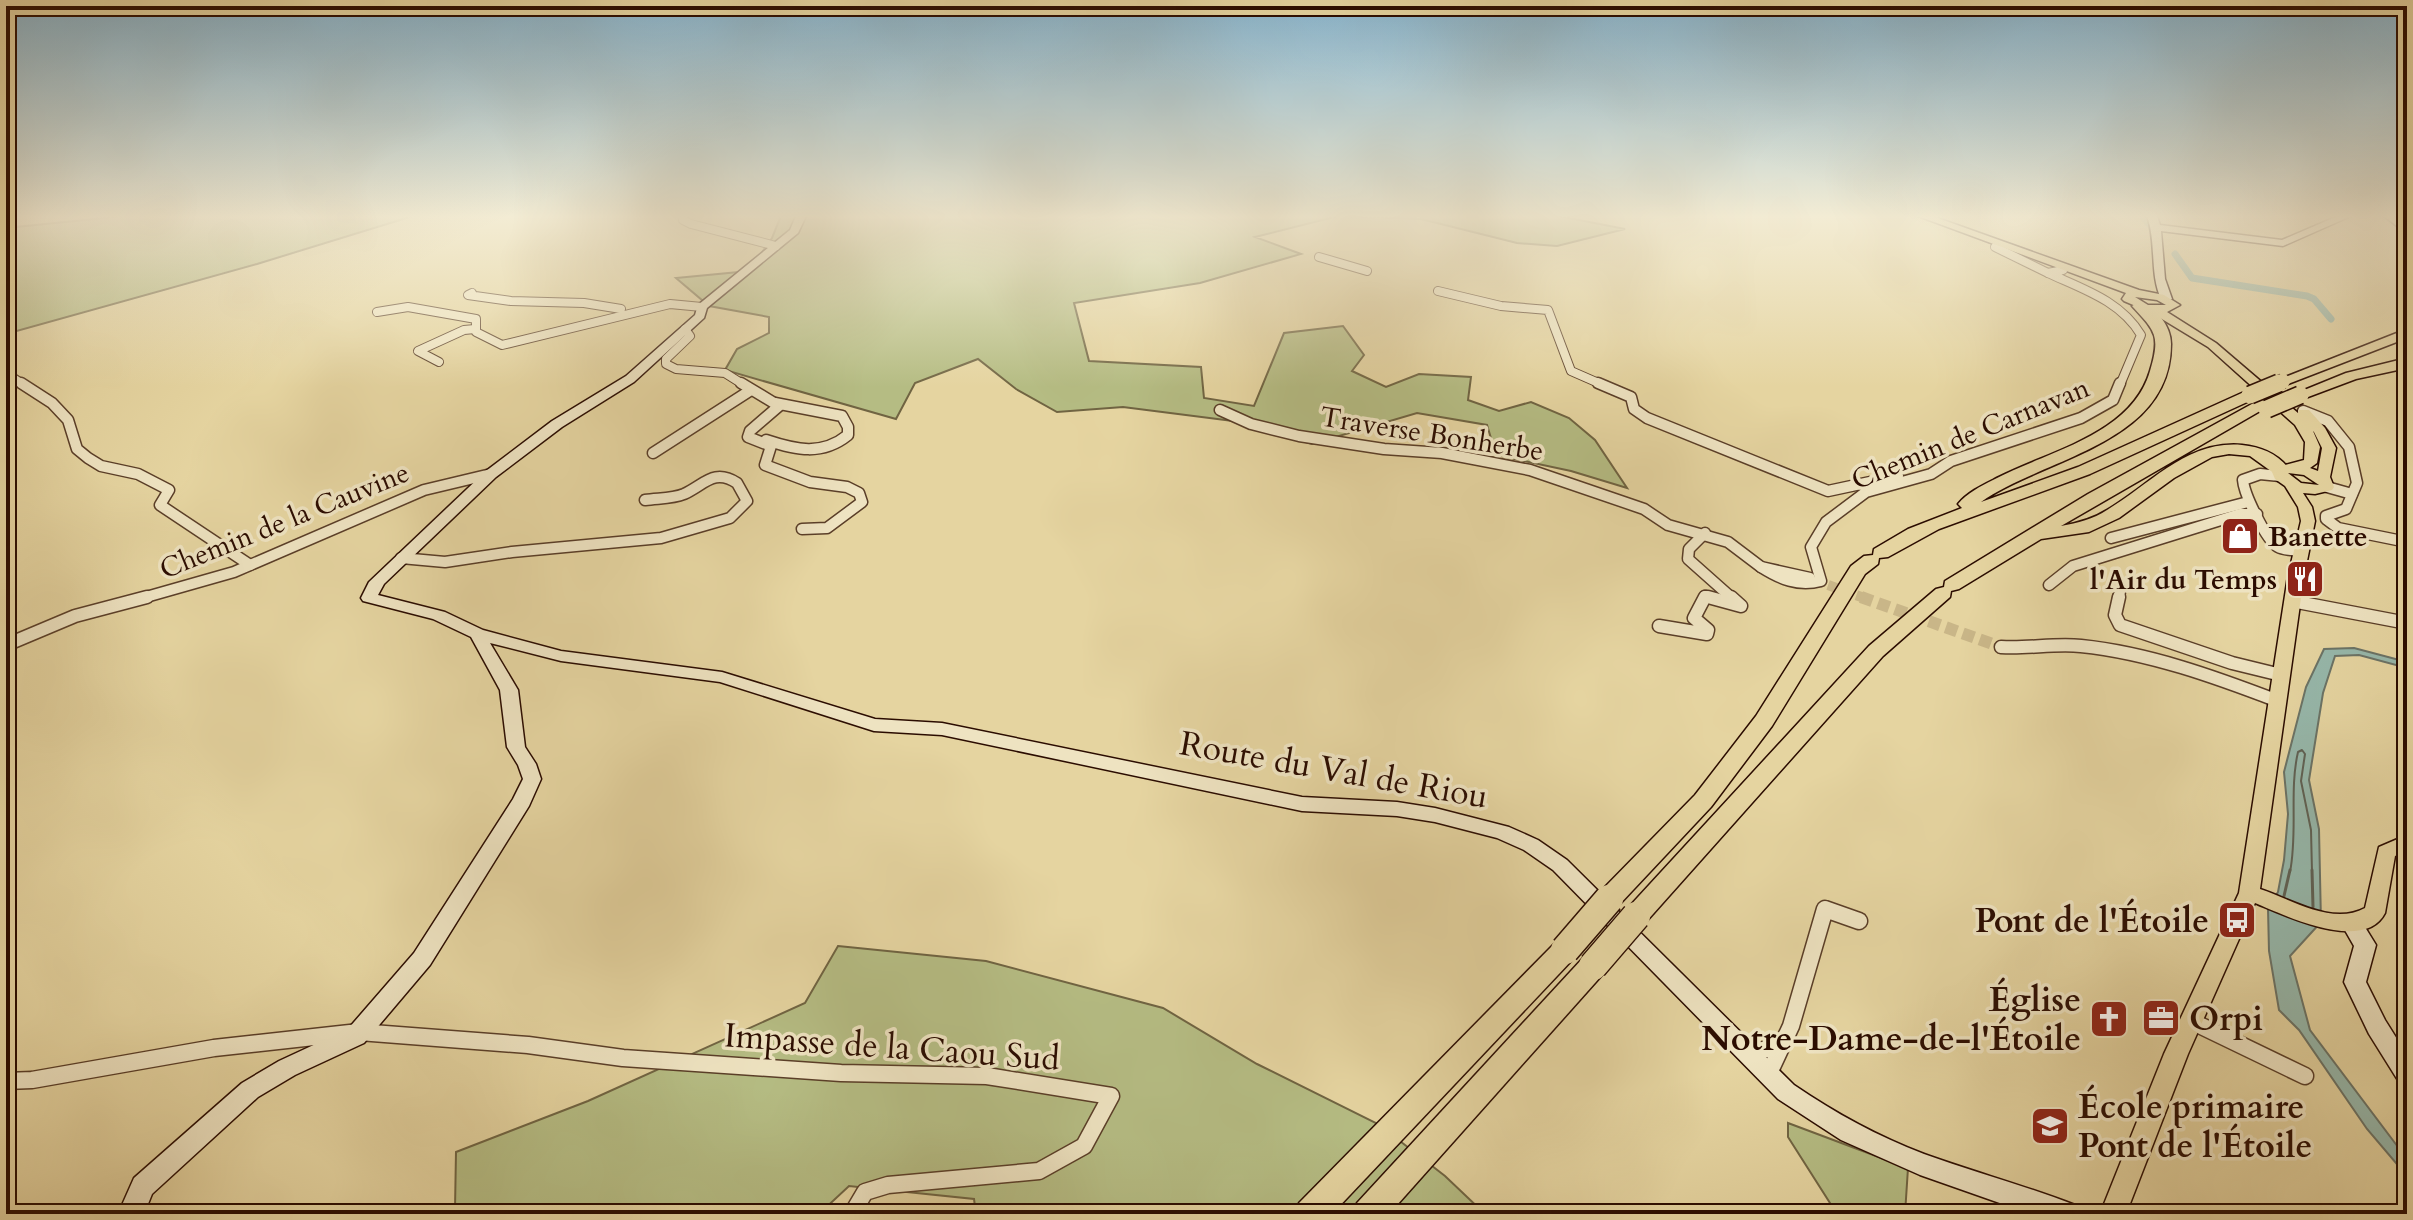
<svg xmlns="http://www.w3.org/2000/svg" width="2413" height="1220" viewBox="0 0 2413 1220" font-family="Cardo,serif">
<rect width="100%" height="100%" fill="#e5d4a0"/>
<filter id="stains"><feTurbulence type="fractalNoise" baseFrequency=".0025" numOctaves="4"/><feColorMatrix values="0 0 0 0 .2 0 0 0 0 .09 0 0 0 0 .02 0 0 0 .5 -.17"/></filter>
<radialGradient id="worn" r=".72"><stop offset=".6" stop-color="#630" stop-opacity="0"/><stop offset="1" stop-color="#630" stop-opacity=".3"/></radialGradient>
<!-- green -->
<g fill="#b5bc83" stroke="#706442" stroke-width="2">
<polygon points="123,216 413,216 257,264 6,334 6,228"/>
<polygon points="781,216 1559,216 1625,229 1557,246 1517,243 1421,219 1338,216 1255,237 1301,254 1200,283 1074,303 1089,361 1201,367 1204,398 1254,406 1284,333 1343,326 1364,355 1352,371 1386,387 1419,374 1471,377 1468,400 1499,411 1531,402 1569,418 1595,440 1627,488 1571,471 1496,455 1487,425 1417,413 1312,444 1233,421 1123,407 1057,412 1016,389 978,359 915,383 896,419 725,370 737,349 769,333 769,317 709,306 676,278 749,271 772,238"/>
<polygon points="838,946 986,961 1163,1008 1257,1064 1378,1124 1445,1176 1485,1214 976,1214 974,1199 849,1186 819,1214 447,1214 455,1209 456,1152 588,1101 805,1003"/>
<polygon points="1788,1123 1908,1168 1905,1214 1837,1214 1788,1137"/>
</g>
<!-- water -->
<polygon fill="#96b7aa" stroke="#6b7366" stroke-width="2" points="2354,648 2407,662 2407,668 2359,655 2335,656 2323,693 2309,780 2319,829 2321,922 2290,956 2310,1030 2407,1159 2407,1176 2367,1129 2299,1030 2279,1010 2269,951 2268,909 2278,892 2284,860 2288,814 2284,772 2306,687 2324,649"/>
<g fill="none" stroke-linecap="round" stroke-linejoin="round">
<!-- shore-far1 -->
<path stroke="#606255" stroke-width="2" d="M2290,872C2298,832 2289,791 2298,752L2302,750L2305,754L2301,781L2311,830L2312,872"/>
<!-- shore -->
<g stroke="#606255" stroke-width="3">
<polyline points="2312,870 2313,907"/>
<polyline points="2284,896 2290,870"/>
</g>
<!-- canal -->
<g stroke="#96b7aa" stroke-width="7">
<polyline points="2142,216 2149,224"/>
<polyline points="2175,254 2192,278 2307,296 2314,299 2331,319"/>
</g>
<!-- street-tunnel-far1 -->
<polyline stroke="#c9b688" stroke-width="10" stroke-dasharray="10 5" stroke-linecap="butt" points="1814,580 1867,599"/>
<!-- street-tunnel -->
<polyline stroke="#c9b688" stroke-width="12" stroke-dasharray="12 6" stroke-linecap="butt" points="1861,597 2001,647"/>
<!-- street-far3 casing -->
<g stroke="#5a3e28" stroke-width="10">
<g id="street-far3">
<polyline points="683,216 683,220 691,224 776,246"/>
<polyline points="1995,247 2048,273"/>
<polyline points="1319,257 1367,271"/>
<path d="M2063,270L2048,273C2083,289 2121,301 2141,335L2120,385"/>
<polyline points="1438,291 1501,306 1548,310 1571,371 1603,385"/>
<polyline points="472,293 468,295 511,301 584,303 621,309"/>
<polyline points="377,312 408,307 476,319 476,332 502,345 670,304 702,307"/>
<polyline points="685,329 690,336 666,359 666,364 676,369 725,373 744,385"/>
<polyline points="439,362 418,351 464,330 475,329"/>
<polyline points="6,373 24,385"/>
</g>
</g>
<!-- street-far2 casing -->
<g stroke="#5a3e28" stroke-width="13">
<g id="street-far2">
<polyline points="21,383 52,403 68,420 77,449 88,458 101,466 138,474 169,490 160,505 250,565"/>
<polyline points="741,383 779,406 750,431 748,437 771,446 765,465 810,482 847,487 859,493 862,502 827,528 802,529"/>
<polyline points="1598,383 1631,397 1634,409 1647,418 1828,491 1898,476"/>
<polyline points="1220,410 1251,424 1299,436 1384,449 1442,453 1530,470 1644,509 1668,525 1728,542 1761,567 1810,578"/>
<polyline points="2303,411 2328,421 2349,447 2357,483 2346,509 2326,516 2326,519 2338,528 2407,542"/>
<path d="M766,440C796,450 822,456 848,435V427L842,416L775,403"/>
<polyline points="653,453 751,390"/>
<path d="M2280,476L2260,474L2243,480C2244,494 2266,540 2278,547C2285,551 2295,550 2303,551"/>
<polyline points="2327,487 2352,494"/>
<polyline points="1705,533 1689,549 1688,559 1733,599"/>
<polyline points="2111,538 2248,502"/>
<path d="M401,558L445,562L512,552L661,538L730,518L747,501L737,483C714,468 704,485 684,494C672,499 658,498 645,500"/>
<path d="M1761,567C1780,579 1798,587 1821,581L1811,547L1826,522L1866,492L1931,474L1951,461L2081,418L2113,400L2120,383"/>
<polyline points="2049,585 2073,566 2240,514 2257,514"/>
<polyline points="139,599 234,572 424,490 491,474"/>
<polyline points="1704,599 1705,596 1715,599"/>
<polyline points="2118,599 2120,592"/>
</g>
</g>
<!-- street-far1 casing -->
<g stroke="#5a3e28" stroke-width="15">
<g id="street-far1">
<polyline points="1708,597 1741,606 1731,597"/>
<polyline points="2119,597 2115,615 2120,625 2232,663 2281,675"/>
<polyline points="2292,601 2407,623"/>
<polyline points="1659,626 1707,634 1708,630 1694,618 1705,597"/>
<polyline points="6,645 75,616 147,597"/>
<path d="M2001,647C2028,649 2055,643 2081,646C2149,653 2215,677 2278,701"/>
</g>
</g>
<!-- street casing -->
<g stroke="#5a3e28" stroke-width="19">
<g id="street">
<polyline points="2191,1021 2305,1076"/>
<polyline points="1747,1054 1780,1046"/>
<polyline points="1766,1072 1771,1069 1791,1026 1825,909 1859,921"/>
<polyline points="6,1081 32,1080 214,1048 359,1032 528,1045 623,1058 841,1073 987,1076 1111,1096 1084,1146 1039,1171 888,1185 865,1192 852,1214"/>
</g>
</g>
<!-- secondary casing -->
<g stroke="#2b0c00" stroke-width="3">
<g id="secondary">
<path d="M796,216H806L798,233L707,308L704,318L634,382L562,427L496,477L384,584L378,595L445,612L483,630L561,651L722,672L875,719L942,723L1302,797L1397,802L1435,808L1509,827L1538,840L1567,860L1794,1085C1835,1113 1877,1136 1924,1154C1974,1172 2026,1186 2075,1205L2079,1214H2031L1920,1175L1841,1140L1778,1099L1553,870L1524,850L1497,838L1435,822L1397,816L1302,811L942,735L874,731L720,682L561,661L490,643L518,690L525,747L536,764L541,779L529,806L430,965L364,1043L295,1075L258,1097L152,1194L144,1214H118L134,1178L242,1083L279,1061L348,1029L414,953L513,799L523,779L518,765L507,747L500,690L471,637L433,619L363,601L361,598L369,582L486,471L552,421L626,376L695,315L698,305L790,230Z"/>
<path d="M2147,216H2157L2160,225L2282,240L2338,216H2351L2283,246L2161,231L2165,279L2172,299L2166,302L2162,301C2149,275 2157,244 2147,216Z"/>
<polygon points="2353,917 2360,919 2376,945 2366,982 2385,1020 2407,1055 2407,1085 2399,1082 2369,1034 2344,982 2354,946 2342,925 2346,919"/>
</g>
</g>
<!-- primary casing -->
<g stroke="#2b0c00" stroke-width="3">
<path id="primary" d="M1918,216H1932L2139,290L2164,295L2180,305L2167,312L2216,343L2298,413L2299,410H2309L2325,428L2336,448L2330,477L2334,487L2332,490L2315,494L2303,493L2312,507L2315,521L2304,576L2260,889C2291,899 2332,926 2365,908L2379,847L2407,835V851L2395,856L2385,913C2364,954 2284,915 2255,903L2188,1054L2126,1214H2100L2164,1054L2239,893L2288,576L2301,521L2298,507L2285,486L2275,479L2272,472L2281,466L2304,460L2305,442L2295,425L2208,347L2152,313L2124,301L2122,299L2126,293ZM2135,297L2157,300L2166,305H2148ZM2313,431L2314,432L2322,448L2318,471L2310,468L2317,463L2320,447ZM2288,473L2304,475L2319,485L2301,483Z"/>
</g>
<!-- highway casing -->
<g stroke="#2b0c00" stroke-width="3">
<g id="highway">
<polygon points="2384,216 2397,216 2407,224 2407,234"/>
<path d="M2139,302C2156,307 2171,326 2171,344C2171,444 2045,457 1981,502L2078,467L2244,392H2256V398L2090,474L1939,529L1888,557L1879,558L1878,564L1865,574L1772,726L1711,807L1618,906L1609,909L1600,906L1596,899L1600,892L1695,795L1756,716L1851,566L1864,556L1873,555L1874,549L1908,529L1962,508L1958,504C1967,493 1981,486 1993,480C2047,451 2131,436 2150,371C2161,335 2155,331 2132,306Z"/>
<polygon points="2407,329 2407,338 2288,384 2278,384 2275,381"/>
<polygon points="2407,358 2407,368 2356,379 2300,400 2292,395 2346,373"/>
<path d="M2261,399L2267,401V407L2061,526C2078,523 2093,519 2107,510C2151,484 2187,440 2242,445C2262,447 2278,454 2290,470L2287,474H2275L2250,456L2229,454L2212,457L2174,478L2119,518L2089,532L2041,539L1959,589L1951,591L1950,597L1883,656L1645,923L1636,926L1627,923L1623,916L1627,909L1869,646L1936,589L1944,587L1945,581L2088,494Z"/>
<polygon points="1565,939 1574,942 1578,950 1574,958 1332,1214 1294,1214 1299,1203 1556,942"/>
<polygon points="1593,955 1603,958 1607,966 1603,974 1389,1214 1352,1214 1357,1203 1583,958"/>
</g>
</g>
<!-- street-far3 -->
<use href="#street-far3" stroke="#eee3c1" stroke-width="8"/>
<!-- street-far2 -->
<use href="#street-far2" stroke="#eee3c1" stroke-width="10"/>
<!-- street-far1 -->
<use href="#street-far1" stroke="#eee3c1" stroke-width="12"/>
<!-- street -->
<use href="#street" stroke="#eee3c1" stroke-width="16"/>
<!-- secondary -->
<use href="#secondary" fill="#eee3c1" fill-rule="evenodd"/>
<!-- primary -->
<use href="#primary" fill="#e5d4a0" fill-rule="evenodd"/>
<!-- highway -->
<use href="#highway" fill="#e5d4a0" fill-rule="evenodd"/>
<!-- highway-bridge-far2 casing -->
<g stroke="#2b0c00" stroke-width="16" stroke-linecap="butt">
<polyline id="highway-bridge-far2" points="2274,385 2283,381"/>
</g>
<!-- highway-bridge-far1 casing -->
<g stroke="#2b0c00" stroke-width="20" stroke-linecap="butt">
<g id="highway-bridge-far1">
<polyline points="2250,395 2279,383"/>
<polyline points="2267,409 2300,395"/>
</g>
</g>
<!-- highway-bridge casing -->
<g stroke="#2b0c00" stroke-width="31" stroke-linecap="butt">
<g id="highway-bridge">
<polyline points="1565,950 1609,899"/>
<polyline points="1593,966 1636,916"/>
</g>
</g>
<!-- highway-bridge-far2 -->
<use href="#highway-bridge-far2" stroke="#e5d4a0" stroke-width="14"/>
<!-- highway-bridge-far1 -->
<use href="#highway-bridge-far1" stroke="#e5d4a0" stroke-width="17"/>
<!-- highway-bridge -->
<use href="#highway-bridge" stroke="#e5d4a0" stroke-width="28"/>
</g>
<!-- sky -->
<linearGradient id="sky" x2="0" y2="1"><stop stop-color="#87b5cf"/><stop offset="0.56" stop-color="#f3ecd4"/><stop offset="1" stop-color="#f3ecd4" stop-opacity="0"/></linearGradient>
<rect width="2413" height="387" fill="url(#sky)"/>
<!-- icons -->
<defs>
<g id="shop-square" transform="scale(2)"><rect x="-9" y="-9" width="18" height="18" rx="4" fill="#8f2418" stroke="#eee3c1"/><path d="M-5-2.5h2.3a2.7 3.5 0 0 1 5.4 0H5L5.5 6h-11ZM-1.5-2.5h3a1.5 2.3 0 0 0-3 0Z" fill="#fff"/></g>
<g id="restaurant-square" transform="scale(2)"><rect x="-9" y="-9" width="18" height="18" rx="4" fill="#8f2418" stroke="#eee3c1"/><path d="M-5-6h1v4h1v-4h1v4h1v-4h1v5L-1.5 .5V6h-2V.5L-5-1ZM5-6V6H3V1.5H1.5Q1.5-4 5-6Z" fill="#fff"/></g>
<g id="bus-square" transform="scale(2)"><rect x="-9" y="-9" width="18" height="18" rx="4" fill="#8f2418" stroke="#eee3c1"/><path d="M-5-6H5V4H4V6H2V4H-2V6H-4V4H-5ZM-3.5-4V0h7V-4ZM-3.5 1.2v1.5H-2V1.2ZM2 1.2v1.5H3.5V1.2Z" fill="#fff"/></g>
<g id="office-square" transform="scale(2)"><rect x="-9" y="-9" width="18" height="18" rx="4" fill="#8f2418" stroke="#eee3c1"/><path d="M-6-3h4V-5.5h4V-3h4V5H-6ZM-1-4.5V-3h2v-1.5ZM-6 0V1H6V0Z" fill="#fff"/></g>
<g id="church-square" transform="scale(2)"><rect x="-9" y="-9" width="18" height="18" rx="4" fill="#8f2418" stroke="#eee3c1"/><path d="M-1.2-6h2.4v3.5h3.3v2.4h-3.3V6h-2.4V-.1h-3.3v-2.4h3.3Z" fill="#fff"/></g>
<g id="school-square" transform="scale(2)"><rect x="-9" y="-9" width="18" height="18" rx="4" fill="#8f2418" stroke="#eee3c1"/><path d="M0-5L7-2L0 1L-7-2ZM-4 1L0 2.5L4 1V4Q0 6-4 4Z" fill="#fff"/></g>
</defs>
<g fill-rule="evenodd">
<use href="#shop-square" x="2240" y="536"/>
<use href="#restaurant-square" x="2305" y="579"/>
<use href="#bus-square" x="2237" y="920"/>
<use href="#office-square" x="2161" y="1018"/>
<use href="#church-square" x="2109" y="1019"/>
<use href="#school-square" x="2050" y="1126"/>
</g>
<g text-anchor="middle" stroke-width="7" stroke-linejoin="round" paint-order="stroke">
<!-- street labels -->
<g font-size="28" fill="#2b0c00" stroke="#eee3c1">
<text transform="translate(1432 433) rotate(9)" y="10">Traverse Bonherbe</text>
<text transform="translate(1970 433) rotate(-22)" y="10">Chemin de Carnavan</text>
<text transform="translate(284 520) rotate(-22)" y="10">Chemin de la Cauvine</text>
</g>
<!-- poi labels -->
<g font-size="28" font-weight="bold" fill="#2b0c00" stroke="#eee3c1" text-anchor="start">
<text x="2268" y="546">Banette</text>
<text x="2277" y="589" text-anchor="end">l'Air du Temps</text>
</g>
<!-- near-street labels -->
<g font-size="34" fill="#2b0c00" stroke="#eee3c1">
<text transform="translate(1334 769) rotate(10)" y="12">Route du Val de Riou</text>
<text transform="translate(892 1046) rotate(4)" y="12">Impasse de la Caou Sud</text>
</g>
<!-- near-poi labels -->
<g font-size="34" font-weight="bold" fill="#2b0c00" stroke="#eee3c1" text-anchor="end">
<text x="2209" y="932">Pont de l'Étoile</text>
<text x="2081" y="1011">Église<tspan x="2081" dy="39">Notre-Dame-de-l'Étoile</tspan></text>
<text x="2189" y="1030" text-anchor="start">Orpi</text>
<text x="2078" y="1118" text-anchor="start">École primaire<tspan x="2078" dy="39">Pont de l'Étoile</tspan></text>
</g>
</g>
<!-- margin -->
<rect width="2413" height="1220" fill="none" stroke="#e5d4a0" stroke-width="32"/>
<rect x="8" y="8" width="2397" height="1204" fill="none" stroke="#2b0c00" stroke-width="4"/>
<rect x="16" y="16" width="2381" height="1188" fill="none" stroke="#2b0c00" stroke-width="2"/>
<rect width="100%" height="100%" filter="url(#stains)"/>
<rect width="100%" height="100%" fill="url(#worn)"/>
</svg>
